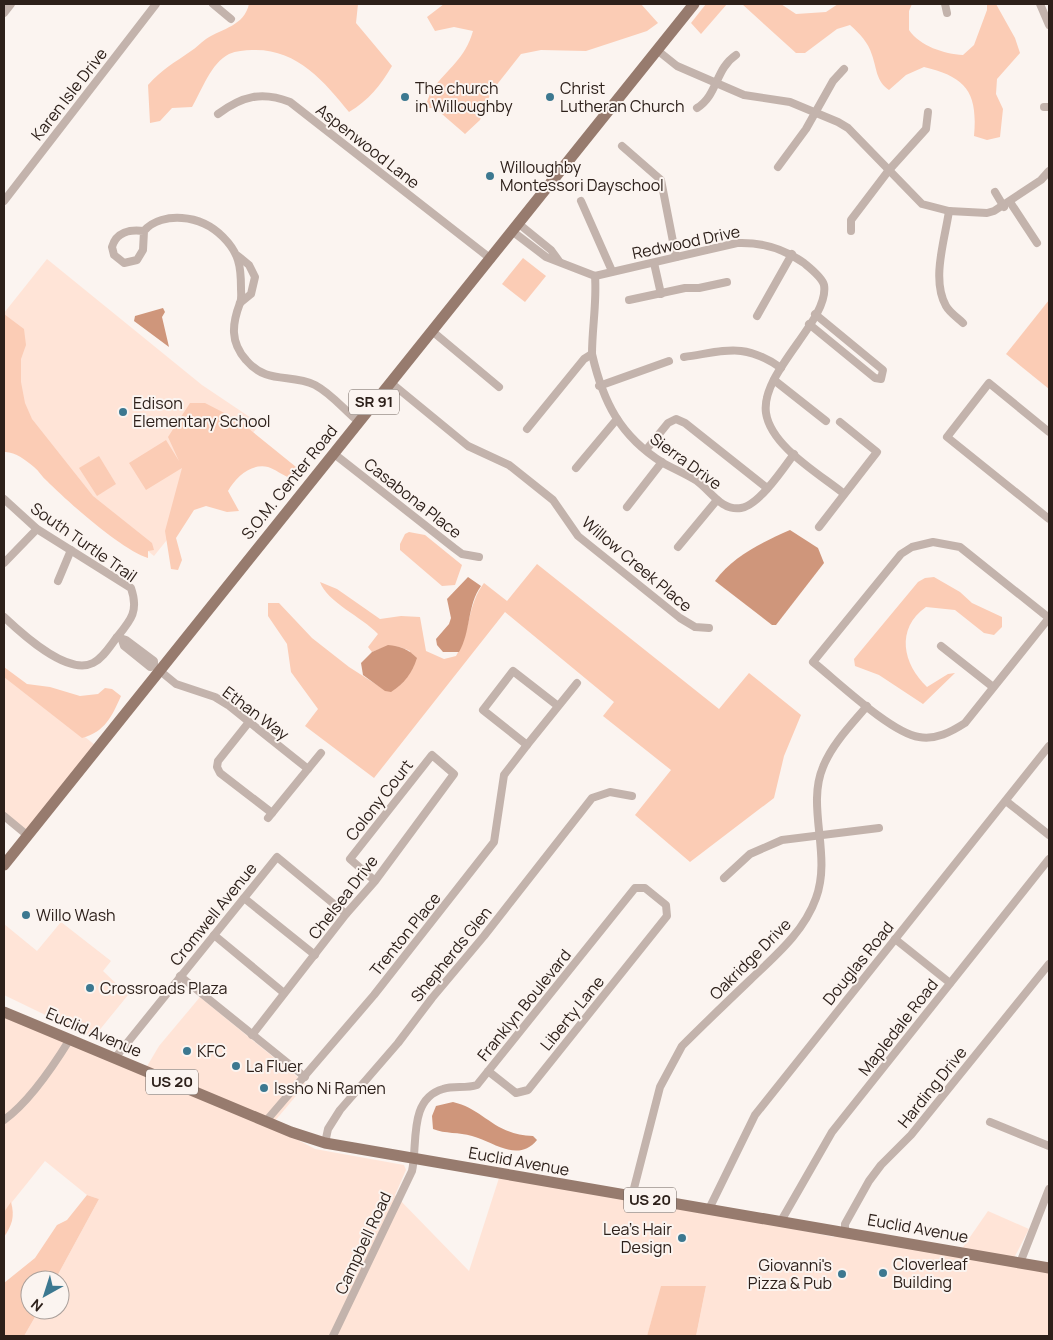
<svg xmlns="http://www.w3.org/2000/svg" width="1053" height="1340" viewBox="0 0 1053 1340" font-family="Manrope,sans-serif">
<rect width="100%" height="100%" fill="#fbf4f0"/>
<!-- built -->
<g fill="#ffe4d7">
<polygon points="47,259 202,385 260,424 154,556 4,433 4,313"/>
<polygon points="4,673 95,745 27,832 4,813"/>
<polygon points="61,922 111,961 103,971 128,995 93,1038 4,995 4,924 37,951"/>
<polygon points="200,997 306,1084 274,1122 146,1068 159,1046"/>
<polygon points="4,1014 283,1132 315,1149 404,1165 406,1170 395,1195 469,1271 499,1178 737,1217 834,1237 835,1233 1049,1269 1049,1336 696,1336 706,1286 662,1286 647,1336 24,1336 39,1310 60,1310 60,1280 55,1280 99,1199 87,1195 45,1161 4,1212"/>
<polygon points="988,1211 1029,1229 1014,1258 961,1250"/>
</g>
<!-- green -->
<g fill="#fbccb5">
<path d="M249,4H358L356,23L392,66C380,86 369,100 349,112C324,81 296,48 252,50C245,50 236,51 229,54C211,63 202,90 192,107L172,108L160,121L150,123L148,85C162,69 174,63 191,51C196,48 200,43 206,39C223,28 244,26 249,4Z"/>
<path d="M444,4H641L658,23L647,31L586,51L541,50L521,54L491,92L480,120L465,134L435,108H425C427,102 429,95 432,90C448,68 465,59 473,31L454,27L435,31L427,17Z"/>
<polygon points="706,4 727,4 701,34 691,23"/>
<path d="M742,4H781L796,14L826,12L838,4H912L909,11V30C920,46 944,54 963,55L974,45L987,10V4H996L1015,38L1020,53L997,79L996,94L1003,109L1000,137L987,140L974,136C978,92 966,77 924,67L906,75L889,90C876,81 877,69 872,55C868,42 860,34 850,25L837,29L805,53H796Z"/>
<polygon points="523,258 546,276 525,302 502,284"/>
<polygon points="1049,300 1049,389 1006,354"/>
<path d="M4,314L24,329L26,345L21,359V382L25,403L32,419L93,496L152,543L154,550L148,551V558C122,550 68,502 47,481C42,477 39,471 34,467C26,460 14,451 4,452Z"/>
<path d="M190,403H205L238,420L301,471L300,474L290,478C282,475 275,469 268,467C251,463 236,477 228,491L239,511L227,512L206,506L194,510L176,538L182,560L178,570L171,569L165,531L182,468L146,490L129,463L166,440L179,461L168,437Z"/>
<polygon points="99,456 116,484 97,496 79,468"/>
<polygon points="409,532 425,535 462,565 455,585 442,586 400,550 400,544 405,534"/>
<path d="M537,564L719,709L749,673L801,715L784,756L774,798L690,862L635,815L671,770L603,716L614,702L505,612L374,778L305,726L318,709L291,672L287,644L268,616V603H279L312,638L349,667L385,690L410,651C395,644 387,646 372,652L368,647L378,634C362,617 327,602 320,582L337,589L380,619L401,616L420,617L426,651L444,659L456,656C471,631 467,605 484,583L507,601Z"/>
<path d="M934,577L960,592L972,603L1002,617V627L994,635L984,633L955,610L926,607C895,629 903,664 927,687L948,674L955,673L923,704L879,675L855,666L854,659L918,582L925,578Z"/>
<path d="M4,667L27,684L50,687L80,696L98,694L105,688L112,689L121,696C112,716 105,732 82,738L4,677Z"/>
<polygon points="87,1195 99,1199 55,1280 30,1280 30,1310 39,1310 24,1336 4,1336 4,1283 35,1258 57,1225 67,1220"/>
<path d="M11,1202C15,1217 12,1225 4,1237V1212Z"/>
<polygon points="661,1286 706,1286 696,1336 647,1336"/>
</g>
<!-- water -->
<g fill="#cf967b">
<polygon points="163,308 165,312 162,317 169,347 134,321 135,316"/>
<path d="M790,530L818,548L824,563L776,625H772L715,581C733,556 763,542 790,530Z"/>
<path d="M468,577L481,586C467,605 471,632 459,652H443L437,645L436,639L449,624L451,618L447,599Z"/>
<path d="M388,645C400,646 408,649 417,658C412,673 405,683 391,692L385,691L363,675L361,663L372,652Z"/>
<path d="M453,1102C484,1109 494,1135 533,1136L537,1140C518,1163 494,1142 472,1136C459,1132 445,1134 433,1129L432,1116L436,1106Z"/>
</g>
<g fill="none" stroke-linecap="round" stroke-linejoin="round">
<!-- minor -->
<g stroke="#c3b3ac" stroke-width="8">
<polyline points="213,4 231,19"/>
<polyline points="945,4 947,13"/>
<polyline points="1040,4 1049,25"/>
<polyline points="4,13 11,4"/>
<polyline points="657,50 677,66 744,95 790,102 838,122 848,128 922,204 949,211 987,213 994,211 1041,180 1049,171"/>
<polyline points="1044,107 1049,107"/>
<path d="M697,108C718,95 715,69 736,55"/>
<path d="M218,114C242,96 262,91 290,102L491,259"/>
<polyline points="622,146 661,180 676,257"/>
<polyline points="778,167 806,129 833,81 844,69"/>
<polyline points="995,192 1004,207"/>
<polyline points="4,201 156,4"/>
<polyline points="581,201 612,271"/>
<polyline points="1010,202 1037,243"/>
<path d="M949,211C945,239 931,280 946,306C950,313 958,318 963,323"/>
<polyline points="519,224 551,250 559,261"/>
<path d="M144,231C130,229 116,232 112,247L114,255L124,263L137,260L143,250L144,231C153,220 169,217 182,218C198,219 211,225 223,237C239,253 241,266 241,288C241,293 242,299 240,303C232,324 230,342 246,360C267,385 290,373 315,385C332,394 344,410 359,422"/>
<path d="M512,231L546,257L595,276L737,243C762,242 783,248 804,263C810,268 822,277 824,285C830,320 760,372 766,413C771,446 818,473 843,493"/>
<polyline points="851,231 851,220 889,170 926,129 928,112"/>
<polyline points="238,256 249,265 255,277 251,294 240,303"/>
<polyline points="654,263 661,294"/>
<polyline points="629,300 685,288 699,288 727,282"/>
<polyline points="757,316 792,254"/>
<polyline points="809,324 875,378 881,379 883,370 815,314"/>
<polyline points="432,331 499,387"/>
<path d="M592,354C603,402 620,436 663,463C674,469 686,474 697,481C711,491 721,511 741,508C759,505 783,469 794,454"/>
<path d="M684,357C726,351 744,342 781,368"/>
<polyline points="774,380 826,421"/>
<polyline points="390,382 468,446 509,465 553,500 578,536 680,618 695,627 709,628"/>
<polyline points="599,386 669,361"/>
<path d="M527,429L584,359L592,354C592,328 597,302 595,276"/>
<polyline points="1049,432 989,383 947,437 1049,519"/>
<polyline points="646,450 668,423 676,419 685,423 767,488"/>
<polyline points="333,453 454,548 462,554 479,557"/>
<polyline points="576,468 617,419"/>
<path d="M4,499L37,529L131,588C139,611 131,620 117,637"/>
<polyline points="627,507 662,462"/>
<polyline points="819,527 877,452 840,422"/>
<path d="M933,542L960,547L1049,618L965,723C951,732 936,740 919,737C891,733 837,681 813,662L901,554L912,547Z"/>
<polyline points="678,547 717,500"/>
<polyline points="4,563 37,529"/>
<polyline points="58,581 71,550"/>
<path d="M4,617C21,633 67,676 93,663C103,658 110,646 117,637L126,640L154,661V666L176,684L215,697L228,705L308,769"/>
<polyline points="122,640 124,646 150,667 154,666"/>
<polyline points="941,646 993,687"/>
<polyline points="558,706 513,671 483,710 527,745 577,683"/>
<polyline points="249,722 218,761 217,767 220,773 272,813"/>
<polyline points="1006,801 1049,835"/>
<polyline points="4,816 27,835"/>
<polyline points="268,818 321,753"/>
<polyline points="724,878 750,854 782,840 879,828"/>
<polyline points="244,898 315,955"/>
<polyline points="214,935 284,993"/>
<polyline points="895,939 950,983"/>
<polyline points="180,976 305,1077"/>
<polyline points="252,1035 346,914 375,881 454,774 432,755 350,859 375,881"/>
<polyline points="115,1058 277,857 346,914"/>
<path d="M4,1120C28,1103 54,1065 70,1039"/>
<polyline points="266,1121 374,995 494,842 504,775 527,745"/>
<polyline points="990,1122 1049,1146"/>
<polyline points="325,1143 328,1129 340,1110 398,1043 432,998 484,936 592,798 610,792 632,796"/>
<path d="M632,1196L660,1087L682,1046C704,1024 727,1002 750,980C775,956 804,932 816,898C832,855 806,807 823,767C832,744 851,725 867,706"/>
<polyline points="709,1209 755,1115 1049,746"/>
<polyline points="781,1221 832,1132 1049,859"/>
<polyline points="845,1232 845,1224 869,1181 881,1165 911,1135 1049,964"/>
<polyline points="1020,1263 1049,1189"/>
<path d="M333,1336L412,1171C418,1145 408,1099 443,1089C454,1085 465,1089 477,1085L635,888H645L666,905L667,916L528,1090L516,1093L488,1071"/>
</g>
<!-- primary -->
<g stroke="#977b6e" stroke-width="11">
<polyline points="4,865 694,4"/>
<polyline points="4,1012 291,1132 325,1143 1049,1268"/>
</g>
</g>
<!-- markers -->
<g fill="#3c7890" stroke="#fbf4f0" stroke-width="2">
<circle cx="405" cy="97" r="5"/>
<circle cx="550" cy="97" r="5"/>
<circle cx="490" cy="176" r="5"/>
<circle cx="123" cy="412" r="5"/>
<circle cx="26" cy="915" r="5"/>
<circle cx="90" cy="988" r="5"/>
<circle cx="187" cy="1051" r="5"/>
<circle cx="236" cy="1066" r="5"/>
<circle cx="264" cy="1088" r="5"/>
<circle cx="682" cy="1238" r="5"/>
<circle cx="883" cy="1273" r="5"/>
<circle cx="842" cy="1274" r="5"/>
</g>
<g text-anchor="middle" stroke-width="4" stroke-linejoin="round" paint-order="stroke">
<!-- shield labels -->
<g fill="#fbf4f0" stroke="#6b605a" stroke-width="1">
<rect x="349" y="389.5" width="50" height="25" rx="4"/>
<rect x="146" y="1069.5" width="52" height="25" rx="4"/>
<rect x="624" y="1187.5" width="52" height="25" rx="4"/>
</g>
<g font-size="15" font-weight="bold" fill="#2d201a">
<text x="374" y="407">SR 91</text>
<text x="172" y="1087">US 20</text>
<text x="650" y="1205">US 20</text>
</g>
<!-- poi labels -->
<g font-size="16" fill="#2d201a" stroke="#fbf4f0" text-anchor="start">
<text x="415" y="94">The church<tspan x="415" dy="18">in Willoughby</tspan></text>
<text x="560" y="94">Christ<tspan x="560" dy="18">Lutheran Church</tspan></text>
<text x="500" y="173">Willoughby<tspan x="500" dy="18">Montessori Dayschool</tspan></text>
<text x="133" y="409">Edison<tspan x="133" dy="18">Elementary School</tspan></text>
<text x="36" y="921">Willo Wash</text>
<text x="100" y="994">Crossroads Plaza</text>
<text x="197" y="1057">KFC</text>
<text x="246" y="1072">La Fluer</text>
<text x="274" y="1094">Issho Ni Ramen</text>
<text x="672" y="1235" text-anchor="end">Lea's Hair<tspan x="672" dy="18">Design</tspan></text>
<text x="893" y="1270">Cloverleaf<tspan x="893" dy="18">Building</tspan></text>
<text x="832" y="1271" text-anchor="end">Giovanni's<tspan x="832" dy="18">Pizza &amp; Pub</tspan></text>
</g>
<!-- street labels -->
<g font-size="16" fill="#2d201a" stroke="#fbf4f0">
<text transform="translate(69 94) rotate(-52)" y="6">Karen Isle Drive</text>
<text transform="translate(368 146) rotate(38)" y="6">Aspenwood Lane</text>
<text transform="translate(686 242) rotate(-12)" y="6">Redwood Drive</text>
<text transform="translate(686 461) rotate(36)" y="6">Sierra Drive</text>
<text transform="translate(289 482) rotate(-51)" y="6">S.O.M. Center Road</text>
<text transform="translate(413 498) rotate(38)" y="6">Casabona Place</text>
<text transform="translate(84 542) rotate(35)" y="6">South Turtle Trail</text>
<text transform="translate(637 564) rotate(40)" y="6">Willow Creek Place</text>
<text transform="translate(256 713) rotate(37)" y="6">Ethan Way</text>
<text transform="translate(379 800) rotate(-52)" y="6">Colony Court</text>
<text transform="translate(343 897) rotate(-52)" y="6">Chelsea Drive</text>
<text transform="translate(213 914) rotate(-51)" y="6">Cromwell Avenue</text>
<text transform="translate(405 934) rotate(-51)" y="6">Trenton Place</text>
<text transform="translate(451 954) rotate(-51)" y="6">Shepherds Glen</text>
<text transform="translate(750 959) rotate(-45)" y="6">Oakridge Drive</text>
<text transform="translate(858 963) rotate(-51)" y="6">Douglas Road</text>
<text transform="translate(524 1005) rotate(-51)" y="6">Franklyn Boulevard</text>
<text transform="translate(572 1013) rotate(-51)" y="6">Liberty Lane</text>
<text transform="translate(898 1027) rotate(-52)" y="6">Mapledale Road</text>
<text transform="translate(94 1032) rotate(23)" y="6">Euclid Avenue</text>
<text transform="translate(932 1087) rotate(-51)" y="6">Harding Drive</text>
<text transform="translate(519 1161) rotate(10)" y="6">Euclid Avenue</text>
<text transform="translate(918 1228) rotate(10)" y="6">Euclid Avenue</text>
<text transform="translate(363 1243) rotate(-65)" y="6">Campbell Road</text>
</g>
</g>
<!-- border -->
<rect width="1053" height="1340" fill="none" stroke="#2d201a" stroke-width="10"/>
<!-- north arrow -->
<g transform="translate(45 1295) rotate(219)"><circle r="24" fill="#fbf4f0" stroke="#a99f9a"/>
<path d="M0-4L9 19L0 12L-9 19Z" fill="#3c7890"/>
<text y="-8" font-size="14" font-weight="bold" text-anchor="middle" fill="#2d201a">N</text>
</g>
</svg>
